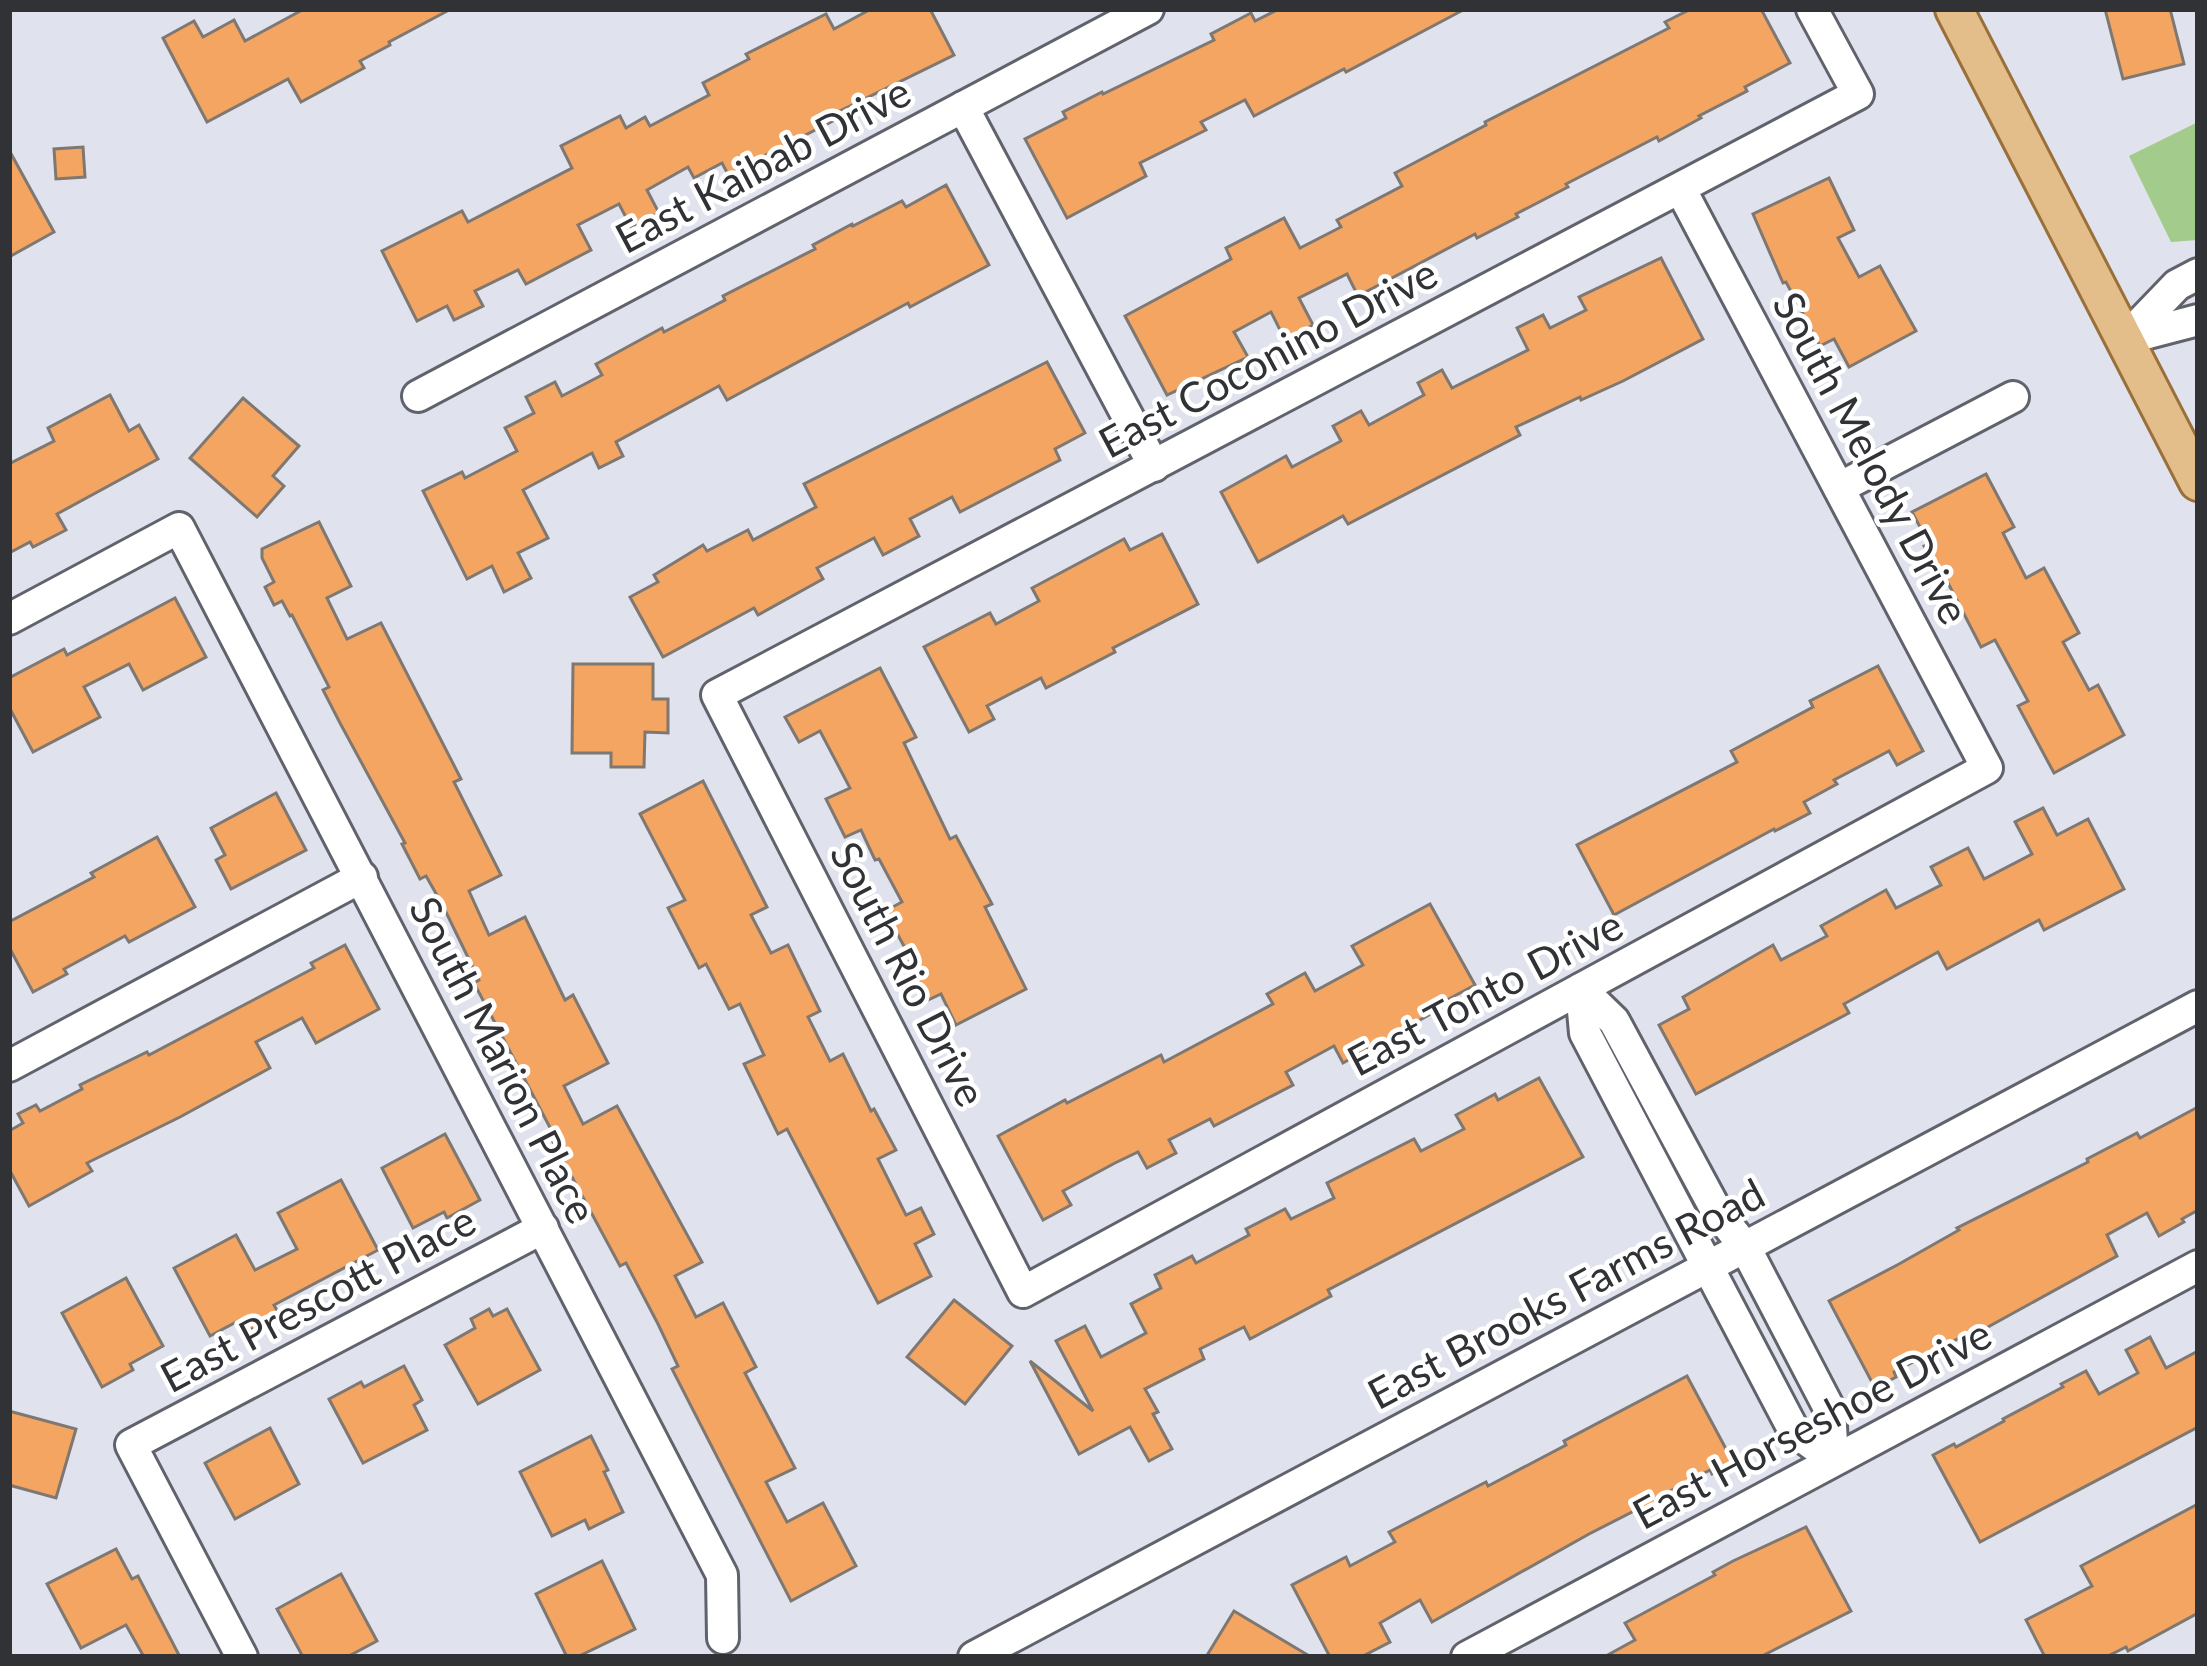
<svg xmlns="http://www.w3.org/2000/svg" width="2207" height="1666" viewBox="0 0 2207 1666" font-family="Lato,sans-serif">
<rect width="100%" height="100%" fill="#e0e3ed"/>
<!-- green -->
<polygon fill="#a3cb8b" points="2198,122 2198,240 2171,242 2129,156"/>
<!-- building -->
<g fill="#f4a561" stroke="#7f7771" stroke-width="3">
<polygon points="304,9 451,9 389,42 390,45 360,61 364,68 301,102 288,79 207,122 163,38 194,21 203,37 234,20 245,41"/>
<polygon points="871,9 930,9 954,55 832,115 835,120 758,159 760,162 730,178 722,163 694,178 688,167 647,190 659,213 631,227 619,204 578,225 591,250 526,284 518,270 475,291 483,306 454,320 447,306 417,321 382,251 462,211 468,222 572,168 561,146 620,116 626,128 645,117 650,126 709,95 703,83 749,59 746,54 826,14 834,29"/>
<polygon points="1279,9 1465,9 1346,72 1344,69 1254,116 1245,100 1201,122 1206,130 1140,163 1146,176 1067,218 1025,139 1066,118 1063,112 1102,92 1103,94 1214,40 1211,34 1251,13 1255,21"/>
<polygon points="1691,9 1761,9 1790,63 1745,87 1747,91 1699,116 1701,118 1659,141 1657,137 1566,184 1568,187 1516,214 1518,217 1477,238 1475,234 1358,296 1347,274 1299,298 1313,325 1285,340 1271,312 1234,332 1248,357 1167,395 1125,316 1231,259 1226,248 1284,218 1300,248 1341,227 1337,220 1402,186 1395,173 1486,125 1485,122 1669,28 1665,22"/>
<polygon points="2105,9 2170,9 2184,64 2123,79"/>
<polygon points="83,147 85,177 56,179 54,149"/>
<polygon points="9,150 54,232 9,257"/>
<polygon points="1829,178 1854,230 1838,238 1859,277 1880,266 1916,331 1849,367 1834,339 1820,346 1786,282 1783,283 1753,214"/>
<polygon points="946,185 989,265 910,307 908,303 727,400 719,386 616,442 623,456 599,468 592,453 523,490 548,538 518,553 531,578 504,592 492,566 467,579 423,491 462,472 465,478 517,451 505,428 534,413 526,397 555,382 562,396 602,375 596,364 662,328 664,332 725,300 723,296 815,249 813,245 852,224 853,226 902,201 906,207"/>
<polygon points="1661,258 1703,339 1623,381 1581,400 1580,397 1516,427 1520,435 1348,524 1343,516 1258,562 1221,492 1286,456 1292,467 1341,441 1333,426 1361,411 1369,425 1424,395 1418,383 1442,370 1452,388 1528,350 1517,328 1543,315 1550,328 1586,310 1579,297"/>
<polygon points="1047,362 1085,433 1055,449 1060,460 960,512 952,497 910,519 919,536 883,555 874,538 817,568 823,579 758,615 754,608 663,657 630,597 658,582 654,575 703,545 707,551 748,530 753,540 816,507 804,484"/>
<polygon points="110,395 129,431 139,425 158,459 57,514 66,530 33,547 30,542 9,553 9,464 54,441 48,428"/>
<polygon points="243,398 299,446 273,476 284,486 257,517 190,458"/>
<polygon points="1986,474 2014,527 2003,533 2026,578 2044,568 2079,633 2063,642 2089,690 2098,685 2124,735 2054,773 2018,706 2028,701 1995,640 1981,647 1947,581 1943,583 1924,546 1929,544 1912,512"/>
<polygon points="319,522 351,586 327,598 347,639 381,623 461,779 454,782 501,875 469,891 489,935 525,917 565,1000 573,995 608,1063 564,1086 583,1124 617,1106 702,1262 675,1276 696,1317 723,1303 756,1367 745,1373 795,1468 766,1482 787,1522 823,1503 856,1566 791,1601 672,1369 678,1366 658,1324 626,1263 620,1266 552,1140 556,1139 474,983 479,980 442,904 426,876 420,879 402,844 405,843 340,723 323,690 329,687 292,615 290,616 282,601 274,605 265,587 274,582 262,558 262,549"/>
<polygon points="1162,534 1198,604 1113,648 1115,652 1046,688 1041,678 987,706 994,719 969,732 924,647 990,613 996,624 1039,601 1032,588 1124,539 1130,550"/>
<polygon points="175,598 206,657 143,690 129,664 84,687 100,717 33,752 9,707 9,678 64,649 67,655"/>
<polygon points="573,664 653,664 653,699 668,699 668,733 645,732 644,767 611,767 611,753 572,753"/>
<polygon points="1878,666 1923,751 1897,765 1889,751 1834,780 1837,784 1804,802 1810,813 1775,831 1774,829 1614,915 1577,845 1737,762 1731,751 1813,707 1810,701"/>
<polygon points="880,668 916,737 904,743 950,839 956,836 992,904 985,907 1026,989 956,1025 941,994 928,1000 909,962 912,961 885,911 902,902 879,859 875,860 861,830 845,837 826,799 850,788 820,731 799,742 785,717"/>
<polygon points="703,781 767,907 751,915 771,953 788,945 820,1011 808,1017 830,1061 843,1054 871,1111 874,1109 896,1150 878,1159 906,1215 921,1208 934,1234 915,1244 931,1276 878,1303 787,1129 778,1134 744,1064 764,1055 740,1004 729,1009 706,964 699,968 668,908 685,900 640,814"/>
<polygon points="276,793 306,850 231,889 216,860 225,855 211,828"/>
<polygon points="2043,808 2057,835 2088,819 2124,889 2044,930 2039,920 1947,969 1938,952 1844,1004 1849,1013 1696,1094 1659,1025 1689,1009 1683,997 1773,945 1781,960 1827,936 1821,926 1886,890 1896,908 1941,885 1931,867 1968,848 1984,879 2032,854 2015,822"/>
<polygon points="157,837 195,907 129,942 125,936 64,969 67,974 33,992 9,947 9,922 94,877 91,873"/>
<polygon points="1430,904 1475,985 1434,1007 1436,1011 1343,1063 1334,1046 1286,1072 1293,1085 1214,1126 1210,1119 1169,1140 1176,1153 1147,1168 1138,1152 1115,1163 1063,1191 1071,1205 1043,1220 998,1136 1065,1100 1067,1103 1161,1055 1164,1062 1273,1004 1267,994 1305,973 1315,991 1363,965 1352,946"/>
<polygon points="345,945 379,1009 316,1043 302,1018 256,1042 270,1068 180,1117 87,1163 92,1171 29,1206 9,1169 9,1131 23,1123 18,1114 36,1105 40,1111 82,1089 80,1085 147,1052 149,1055 314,968 311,963"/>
<polygon points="1539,1078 1583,1157 1328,1290 1331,1296 1250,1339 1244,1327 1200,1349 1204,1359 1145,1389 1158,1412 1153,1414 1172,1449 1149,1461 1130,1427 1079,1454 1030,1361 1093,1411 1056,1341 1085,1326 1101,1357 1146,1333 1131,1304 1161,1288 1155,1275 1192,1256 1196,1263 1249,1235 1246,1229 1285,1209 1291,1219 1334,1198 1327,1183 1414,1139 1421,1151 1464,1129 1456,1115 1495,1094 1498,1100"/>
<polygon points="2198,1107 2198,1210 2182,1219 2184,1222 2159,1236 2147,1213 2107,1235 2117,1256 1977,1333 1975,1330 1894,1372 1896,1377 1875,1388 1829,1301 1899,1264 1959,1230 1957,1228 2088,1162 2087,1159 2137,1133 2140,1138"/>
<polygon points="445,1134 480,1200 447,1218 444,1212 413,1228 382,1168"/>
<polygon points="341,1180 378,1250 274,1305 279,1314 247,1332 240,1320 210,1336 174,1268 236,1235 255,1270 297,1249 278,1213"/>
<polygon points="126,1278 163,1346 130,1364 133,1370 102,1387 62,1313"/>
<polygon points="954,1300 1012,1346 965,1404 907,1357"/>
<polygon points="489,1309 493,1316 507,1309 540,1370 478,1404 445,1345 475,1328 471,1319"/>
<polygon points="2150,1337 2166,1368 2198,1351 2198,1427 1980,1542 1933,1455 1954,1444 1956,1447 2004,1421 2003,1419 2063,1387 2061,1384 2086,1371 2099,1394 2138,1373 2126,1350"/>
<polygon points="404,1366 422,1400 414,1405 427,1430 363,1463 329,1399 361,1382 364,1387"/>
<polygon points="1687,1376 1733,1462 1712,1474 1710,1470 1659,1497 1661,1502 1640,1513 1638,1509 1589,1534 1432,1622 1420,1600 1380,1623 1390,1642 1361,1657 1330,1657 1292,1585 1346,1557 1350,1566 1395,1542 1389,1532 1486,1482 1488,1486 1566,1445 1564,1441"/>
<polygon points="9,1411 76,1429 56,1498 9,1485"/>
<polygon points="270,1428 299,1484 235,1519 205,1463"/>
<polygon points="591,1436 608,1470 604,1472 623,1512 589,1529 585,1520 552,1536 520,1472"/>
<polygon points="2198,1504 2198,1613 2128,1651 2126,1647 2106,1657 2045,1657 2026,1620 2092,1586 2081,1566"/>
<polygon points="1806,1527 1851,1611 1760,1657 1604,1657 1635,1640 1625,1623 1715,1575 1713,1572 1733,1561"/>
<polygon points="116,1549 132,1579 138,1576 180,1657 144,1657 126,1625 81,1648 47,1584"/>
<polygon points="602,1561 635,1629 577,1657 567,1657 536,1594"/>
<polygon points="341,1574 377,1641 347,1657 303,1657 277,1609"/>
<polygon points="1234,1611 1311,1657 1206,1657"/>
</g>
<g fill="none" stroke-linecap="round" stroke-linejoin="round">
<!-- minor casing -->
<g stroke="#60636c" stroke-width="36">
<g id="minor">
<polyline points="963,107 1154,466"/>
<path d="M1680,188L1987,768L1023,1292L717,695C1098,495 1478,294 1858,94L1812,9"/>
<polyline points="2125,339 2177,285 2198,274"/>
<polyline points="2125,339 2198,320"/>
<polyline points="418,396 1148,9"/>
<polyline points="1839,488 2013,397"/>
<polyline points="9,619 179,528 722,1575 723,1638"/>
<polyline points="1581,989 1585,1033 1794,1431 1833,1459"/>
<polyline points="1581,989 1614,1021 1717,1212 1745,1247 1830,1410 1833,1459"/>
<polyline points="9,1066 362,877"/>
<polyline points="242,1657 131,1445 543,1228"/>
<polyline points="974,1657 2198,1006"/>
<polyline points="1467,1657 2198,1266"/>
</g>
</g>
<!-- major casing -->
<g stroke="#99703a" stroke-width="42">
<polyline id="major" points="1954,9 2198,482"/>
</g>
<!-- minor -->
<use href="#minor" stroke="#fff" stroke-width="30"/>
<!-- major -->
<use href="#major" stroke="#e3bd8a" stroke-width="36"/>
</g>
<g text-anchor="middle" stroke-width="9" stroke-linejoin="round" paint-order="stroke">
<!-- street labels -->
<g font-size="42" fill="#303236" stroke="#fff">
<text transform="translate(763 165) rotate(-28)" y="15">East Kaibab Drive</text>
<text transform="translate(1268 358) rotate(-28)" y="15">East Coconino Drive</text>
<text transform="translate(1871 458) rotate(62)" y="15">South Melody Drive</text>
<text transform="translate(908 974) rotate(63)" y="15">South Rio Drive</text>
<text transform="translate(1485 993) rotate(-28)" y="15">East Tonto Drive</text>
<text transform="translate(503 1060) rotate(63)" y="15">South Marion Place</text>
<text transform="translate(1566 1294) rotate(-28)" y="15">East Brooks Farms Road</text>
<text transform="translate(318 1299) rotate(-28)" y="15">East Prescott Place</text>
<text transform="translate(1812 1424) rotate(-28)" y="15">East Horseshoe Drive</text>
</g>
</g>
<!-- border -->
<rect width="2207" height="1666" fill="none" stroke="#303236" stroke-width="24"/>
</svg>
